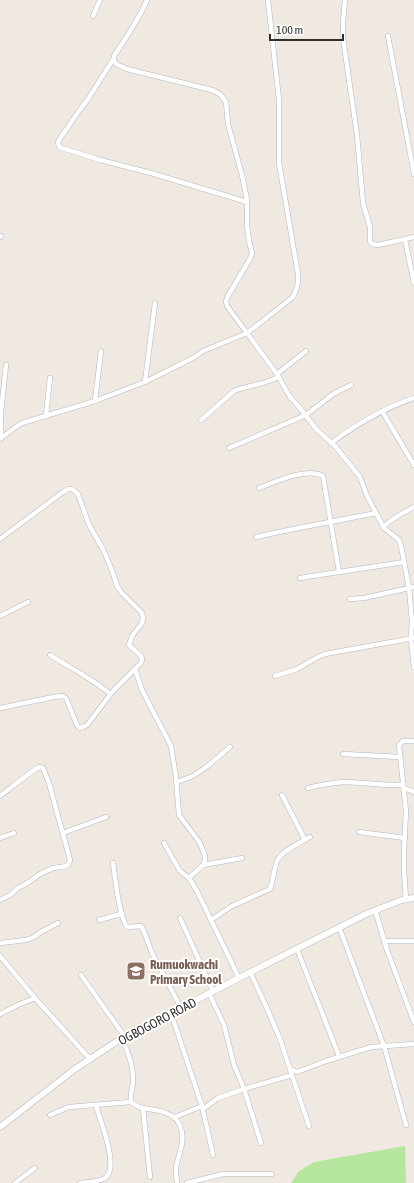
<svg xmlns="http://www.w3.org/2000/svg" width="414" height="1183" viewBox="0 0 414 1183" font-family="'Asap Condensed',sans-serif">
<rect width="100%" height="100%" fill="#efe9e1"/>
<!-- green -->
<polygon fill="#b6e59e" points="405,1146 406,1183 291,1183 298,1172 314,1162"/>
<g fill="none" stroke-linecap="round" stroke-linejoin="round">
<!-- street casing -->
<g stroke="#b4b7c1" stroke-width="5.5">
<g id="street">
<polyline points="268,0 279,100 279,163 298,274 298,283 296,290 293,297 247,333 277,374 290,397 300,408 317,430 335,446 360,477 367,496 384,528 399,540 401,546 409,588 412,621 411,638 414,667"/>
<polyline points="345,0 343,22 343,38 357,135 363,203 370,227 370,241 372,244 378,245 414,237"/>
<polyline points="93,16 100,0"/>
<polyline points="388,36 414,174"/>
<polyline points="114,58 88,99 81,108 61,137 58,142 59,147 100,160 151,173 247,202"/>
<polyline points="0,237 1,236"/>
<polyline points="405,240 414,283"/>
<polyline points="277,374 306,351"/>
<polyline points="145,382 155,303"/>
<polyline points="95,401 101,351"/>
<polyline points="382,411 414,465"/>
<polyline points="46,415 50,378"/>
<polyline points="201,420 234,391 239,389 263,383 279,377"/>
<polyline points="1,438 1,412 6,365"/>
<polyline points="0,439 13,429 22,423 95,401 145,382 193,358 203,351 247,333 227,306 226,301 228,296 251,257 252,253 249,241 247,226 247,200 242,175 228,124 226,102 221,95 212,90 127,69 116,64 114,60 114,56 129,33 142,11 147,0"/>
<path d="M331,443C357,424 384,408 414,398"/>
<polyline points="229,448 306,415 333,394 351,385"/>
<path d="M259,488C275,482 307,467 323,476L339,572"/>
<path d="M383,527C393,518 402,513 414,507"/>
<path d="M256,537C296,528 336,521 376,513"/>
<polyline points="0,539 63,492 68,489 72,489 78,494 89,525 103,549 113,573 117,586 121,592 142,613 143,618 142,623 132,636 129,645 141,656 142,659 141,663 113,691 87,725 83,727 80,728 77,725 66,698 63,696 54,697 0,708"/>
<polyline points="300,578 404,562"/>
<polyline points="350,599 364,598 414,587"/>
<polyline points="0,616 28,602"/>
<path d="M50,655C70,668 92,678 110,694"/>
<polyline points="135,669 142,690 171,746 176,777 179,815 200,843 205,856 205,860 203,865 189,878"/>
<polyline points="275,676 297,669 318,657 325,654 414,638"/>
<polyline points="343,754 400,757"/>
<polyline points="177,782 193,776 209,765 230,747"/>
<path d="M308,788C320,785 331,783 343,782C363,782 383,786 403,785"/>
<polyline points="404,788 414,792"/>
<polyline points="282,795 305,840"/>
<path d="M0,796C13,786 25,776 39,767L43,768L49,783L70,860L68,865L62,867L53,868L40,874L29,882L18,888L10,895L0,900"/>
<polyline points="359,832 405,838"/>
<polyline points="63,833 106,817"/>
<polyline points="0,838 14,833"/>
<polyline points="164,843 180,871 189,878 198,893 239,978"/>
<path d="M113,863C116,883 118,908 126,926L129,927L141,926L143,929L152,953L181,1008"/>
<polyline points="203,865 242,858"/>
<polyline points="406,899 404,870 404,850 406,811 399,745 403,741 414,741"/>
<polyline points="375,910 387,950 414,1022"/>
<polyline points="180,918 213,991"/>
<polyline points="99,920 121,914"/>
<path d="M211,920L232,906L270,889C273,880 274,870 277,861C281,851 301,842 310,837"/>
<polyline points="339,927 384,1046 406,1125"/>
<polyline points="384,941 414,941"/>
<polyline points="0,943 26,940 34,937 41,932 58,923"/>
<polyline points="297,949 339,1056"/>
<polyline points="0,956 35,998 90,1059"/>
<polyline points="250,972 266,1006 280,1039 309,1126"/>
<polyline points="81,975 125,1037"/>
<polyline points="209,993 224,1025 234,1065 244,1089 261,1143"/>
<polyline points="171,1013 202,1106 213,1155"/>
<polyline points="0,1014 20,1004 35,998"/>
<path d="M122,1038C128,1053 134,1066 133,1083C132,1089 130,1095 131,1102C141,1111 155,1108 166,1113C183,1119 185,1137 180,1152C179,1157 177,1162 176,1167C175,1173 177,1178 177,1183"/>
<polyline points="290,1069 297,1072 326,1061 371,1047 414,1044"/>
<polyline points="143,1108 150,1177"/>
<polyline points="203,1109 218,1098 244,1089 292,1075"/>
<polyline points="50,1115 69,1107 131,1102"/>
<polyline points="175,1117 202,1106"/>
<polyline points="15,1183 35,1168"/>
<path d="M80,1183C88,1182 98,1182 105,1178C120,1169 100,1119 96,1106"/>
<polyline points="187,1183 223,1174 272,1174"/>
</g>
</g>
<!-- secondary casing -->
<g stroke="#b4b7c1" stroke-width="7">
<polyline id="secondary" points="0,1127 75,1069 122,1038 239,978 366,914 402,900 414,898"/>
</g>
<!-- street -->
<use href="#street" stroke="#fff" stroke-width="4.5"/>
<!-- secondary -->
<use href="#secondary" stroke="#fff" stroke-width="6"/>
</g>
<!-- icons -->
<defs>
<g id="school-square" transform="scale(1)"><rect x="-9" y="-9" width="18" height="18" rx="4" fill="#8d6e63" stroke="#fff"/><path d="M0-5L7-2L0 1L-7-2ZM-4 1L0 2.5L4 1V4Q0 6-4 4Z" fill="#fff"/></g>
</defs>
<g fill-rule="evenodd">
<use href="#school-square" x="136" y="971"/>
</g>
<g text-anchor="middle" stroke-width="4" stroke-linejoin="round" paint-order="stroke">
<!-- education labels -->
<g font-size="13" font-weight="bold" fill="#785e54" stroke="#fff" text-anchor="start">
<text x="150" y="969">Rumuokwachi<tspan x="150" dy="15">Primary School</tspan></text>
</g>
<!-- street labels -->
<g font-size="13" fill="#2e2e2e" stroke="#fff">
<text transform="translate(157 1021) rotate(-28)" y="5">OGBOGORO ROAD</text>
</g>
</g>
<!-- scale -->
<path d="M270 34v6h73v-6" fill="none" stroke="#2e2e2e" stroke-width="2"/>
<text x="276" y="34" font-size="12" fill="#2e2e2e" stroke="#ffffff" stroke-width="3" paint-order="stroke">100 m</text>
</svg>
